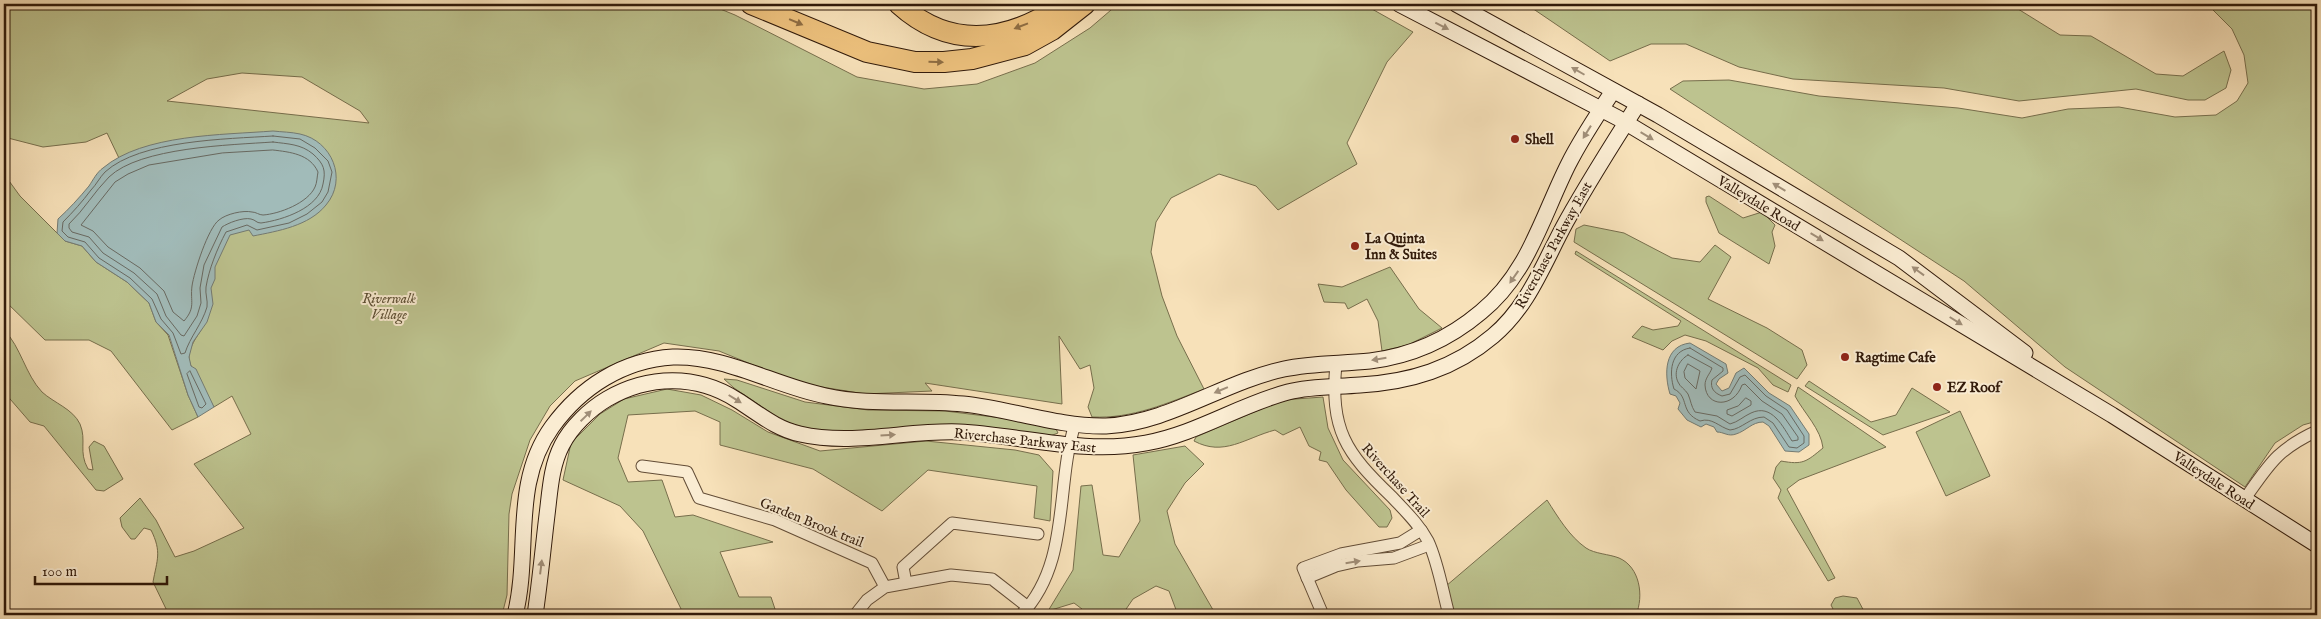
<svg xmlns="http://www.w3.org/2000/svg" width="2321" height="619" viewBox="0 0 2321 619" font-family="'IM FELL English',serif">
<rect width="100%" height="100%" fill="#f7e1b9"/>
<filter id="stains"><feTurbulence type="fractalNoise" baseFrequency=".004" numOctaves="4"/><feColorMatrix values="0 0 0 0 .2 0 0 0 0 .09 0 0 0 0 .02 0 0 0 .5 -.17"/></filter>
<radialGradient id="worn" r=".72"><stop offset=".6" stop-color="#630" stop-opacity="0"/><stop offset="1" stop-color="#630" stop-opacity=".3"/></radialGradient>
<!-- green -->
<g fill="#bdc38f" stroke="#776e4c" fill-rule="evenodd">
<path d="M6,4H708L735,15L857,77L924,89L977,84L1035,63L1090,28L1118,4H1363L1413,32L1387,62L1347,143L1357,164L1278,210L1256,186L1219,174L1171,198L1156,222L1151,252L1162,296L1177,336L1204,389C1168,403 1132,419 1092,417L1088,407L1094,388L1090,365L1080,369L1059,336L1062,404L925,383L932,391L865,394L797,383L719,351L664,343L575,381L550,406L530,440L512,494L509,514L507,595L502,615H169L153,582C157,560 162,552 151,530L144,528L135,539H131L122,527L120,518L140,498L156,520L175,557L194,551L244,528L194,464L251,434L232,396L214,407C207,395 188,368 189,356C190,346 196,338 201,330L107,133L86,142L43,147L4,137V5ZM242,73L302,77L360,111L369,123L167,101L207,79Z"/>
<polygon points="1534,4 2010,4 2060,35 2091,36 2156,74 2183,76 2224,51 2231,70 2226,88 2205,100 2188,100 2136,89 2019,101 1944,88 1793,79 1739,67 1686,44 1651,44 1610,61 1529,6"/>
<polygon points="2207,4 2317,4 2317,421 2303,425 2275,443 2245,487 2065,367 1964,281 1670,89 1683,81 1729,80 1819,96 1958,108 2022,118 2068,109 2119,107 2175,117 2216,115 2237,101 2248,83 2244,55 2232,29"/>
<polygon points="4,174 20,196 65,241 82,246 96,262 127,282 149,303 156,322 168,335 188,395 198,417 172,430 111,351 89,340 45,340 4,300"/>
<polygon points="1709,196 1743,218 1762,212 1775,225 1772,232 1775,246 1769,264 1719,233 1706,202 1706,197"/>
<polygon points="1584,225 1624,233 1672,258 1700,262 1715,245 1731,257 1708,299 1767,328 1802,350 1807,365 1797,379 1574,242 1576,229"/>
<polygon points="1576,251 1791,385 1788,392 1773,385 1758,368 1706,341 1685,335 1672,341 1663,350 1632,337 1642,326 1653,330 1678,326 1681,321 1575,254"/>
<polygon points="1390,267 1419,309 1442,328 1408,345 1382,351 1378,321 1367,299 1348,309 1345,303 1324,302 1318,284 1342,287"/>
<path d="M4,330C21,347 25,374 42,392C54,403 73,409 80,424C87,441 78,451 88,469L93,470L89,447L94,441L104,446L123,479L104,491L96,490L44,426L30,422L4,392Z"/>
<polygon points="724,379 737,380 805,402 868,410 945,411 1034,422 1055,427 1058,433 1050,436 952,427 819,432 783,421 734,388"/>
<polygon points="1809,381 1871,422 1896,415 1912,388 1950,412 1883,435 1805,386"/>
<path d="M1798,387L1886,447L1799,480L1787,489L1835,578L1828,581L1778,498L1781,490L1773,478L1776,467L1781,461C1803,465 1806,462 1823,448C1821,429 1804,413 1795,396Z"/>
<polygon points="667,389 701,395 732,410 768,432 820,451 926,441 1015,450 1039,455 1053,471 1050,521 1034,518 1037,486 928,470 882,511 813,469 720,445 720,422 695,411 628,415 618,458 628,482 662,480 675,517 693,515 773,542 720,552 739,597 771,597 777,615 684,615 643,531 620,506 563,480 571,443 600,414 624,399"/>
<path d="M1323,397L1328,428L1343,460L1390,510L1392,518L1387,527H1379L1346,490L1327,462L1319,460L1321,452L1309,446L1300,427L1283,435L1275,430C1245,438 1224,457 1194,441L1196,437L1282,400Z"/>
<polygon points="1960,411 1990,476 1946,496 1916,432"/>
<polygon points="1185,446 1204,464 1185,483 1167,511 1175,544 1216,615 1178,615 1169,591 1156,586 1133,599 1122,615 1085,615 1082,609 1074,603 1048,611 1073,570 1081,486 1092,485 1103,555 1119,557 1140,521 1133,455"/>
<path d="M1547,500C1558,517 1569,536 1586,548C1595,554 1609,554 1619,558C1640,567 1644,596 1636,615H1454L1446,586Z"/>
<polygon points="1843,596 1857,598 1866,615 1836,615 1831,605 1835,598"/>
</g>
<!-- water -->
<g fill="#a1bbb9" stroke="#747b73">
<path d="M273,131C282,132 291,132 300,134C332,141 348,179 326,205C309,226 278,231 253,236L249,230L230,235L215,267V279L211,288L213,304L207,322L193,342L189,357L191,366L196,369L214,407L198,417L188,395L169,335L156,322L149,303L127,282L96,262L82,246L65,241L57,233L58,219C69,209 79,198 89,186C93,180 97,172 103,168C143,134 223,135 273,131Z"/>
<path d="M1690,343L1726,364L1728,373L1719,379L1716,384L1722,391L1729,388L1736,373L1744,368L1769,393L1790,406L1809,434V445L1799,452L1785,451L1769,426L1763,422C1752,422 1746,431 1736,434C1728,437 1724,432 1717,432L1714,427L1706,424L1701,427L1687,420L1678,409L1680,403L1676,396L1670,394C1664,374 1664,346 1690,343Z"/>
</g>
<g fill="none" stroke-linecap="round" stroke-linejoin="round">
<!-- shore -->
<g stroke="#696a62" stroke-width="1">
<path d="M273,136L300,139L315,148L328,161L332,172L328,192L322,202L307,214L289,223L257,230L247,225L226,232C217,249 209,269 206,287C205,294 208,300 207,307C202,324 190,337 185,353L181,354L173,333L161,319L152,299L130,278L99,258L85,242L68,237L62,231L63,222C73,212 82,202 91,190C96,185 100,177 105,172C140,140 227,139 273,136Z"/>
<path d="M273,142C288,144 301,144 313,154C324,164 326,170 323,184C319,208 283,220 261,223C256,223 256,220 251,219C243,217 228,223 222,227L204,265L200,288L201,303L197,316L184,336L181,335L166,316L157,294L134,273L103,253L89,237L72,232L69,228V224C84,210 94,192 109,177C140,147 231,145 273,142Z"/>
<path d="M273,150C290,152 310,154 318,172C317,177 317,183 315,187C308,203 279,214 263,215C259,215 256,212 252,212C243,210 226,214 219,220C208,228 194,272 192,286C190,302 196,307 184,321L173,312L164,291L140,268L108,247L93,231L81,225L115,182L128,174L149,165L222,153Z"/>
<path d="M1690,348L1723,368V371L1712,380C1710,388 1714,393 1722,396L1730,394L1740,377L1745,375L1766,396L1787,410L1804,436V443L1797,448L1789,447L1773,423L1764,417C1750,417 1742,429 1730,430C1719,427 1712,417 1700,421C1679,412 1690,397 1674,389C1669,373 1670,351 1690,348Z"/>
<path d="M1688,355L1712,368C1710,374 1705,378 1705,385C1706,408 1734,408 1742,385L1745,384L1762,401L1782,414L1798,437V440L1792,441C1783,427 1772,403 1751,413C1744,416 1738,422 1730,424L1717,416L1695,412C1691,406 1691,401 1688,394C1685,389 1680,387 1678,382C1673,372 1679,360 1688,355Z"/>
<polygon points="1688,364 1700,371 1696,389 1685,378 1684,372"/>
<polygon points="190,371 206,404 202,408 199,407 187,374"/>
<polygon points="1746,398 1751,401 1751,405 1732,416 1727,414 1727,410 1738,406"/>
</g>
<!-- street casing -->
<g stroke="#624c36" stroke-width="13">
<g id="street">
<path d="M1336,363C1330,430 1345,452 1392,497C1405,511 1419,524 1428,541C1438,562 1443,593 1449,615"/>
<polyline points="642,466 687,472 699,498 775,520 872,563 885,587"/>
<path d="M2244,500C2269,465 2276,450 2317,431"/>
<polyline points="1307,578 1336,566 1358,561 1394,558 1429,545"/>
<polyline points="906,583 903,567 952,523 1038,534"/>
<polyline points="855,615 867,600 885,587 951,575 992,579 1028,607"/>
<path d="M1021,615C1071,563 1055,487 1075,424"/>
<polyline points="1323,615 1303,568 1341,554 1400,543 1421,530"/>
</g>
</g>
<!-- secondary casing -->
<g stroke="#311a0a" stroke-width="17">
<g id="secondary">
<polyline points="1399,4 1618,118 2112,415 2317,545"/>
<polyline points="1456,4 1658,115 1899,258 2025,353"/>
<path d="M515,615C531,552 511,484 552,427C581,387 623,360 673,357C726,355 775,386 826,396C871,406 918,399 963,404C1011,409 1058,427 1106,426C1169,423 1223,382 1284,369C1312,363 1341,364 1370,361C1411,356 1449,339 1481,312C1528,274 1542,217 1568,165C1581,139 1597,115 1613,91"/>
<path d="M535,615C540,582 543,548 547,515C550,491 551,466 562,445C571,427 590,409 607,399C648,375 697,374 737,400C758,413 776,429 800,434C852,446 907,430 959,432C1022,435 1082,455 1146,443C1196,434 1239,405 1288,392C1312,386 1336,387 1360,385C1410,382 1454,369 1493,336C1529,306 1544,262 1566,222C1589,181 1613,143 1638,104"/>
</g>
</g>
<!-- highway casing -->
<g stroke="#311a0a" stroke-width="22">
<g id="highway">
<polyline points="751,4 867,52 915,62 944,62 972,59 1025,45 1052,30 1085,4"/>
<path d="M899,4C951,51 1009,42 1064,4"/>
</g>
</g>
<!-- street -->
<use href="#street" stroke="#faecd2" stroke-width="11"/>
<!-- secondary -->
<use href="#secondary" stroke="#faecd2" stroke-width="15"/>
<!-- highway -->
<use href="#highway" stroke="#ecc07c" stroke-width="20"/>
</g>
<!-- one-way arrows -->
<defs><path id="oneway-solid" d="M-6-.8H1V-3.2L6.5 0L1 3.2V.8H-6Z" transform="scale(1.25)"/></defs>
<g fill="#8e6d43">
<use href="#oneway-solid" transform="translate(796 22) rotate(23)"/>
<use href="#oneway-solid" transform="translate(1021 26) rotate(159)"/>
<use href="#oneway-solid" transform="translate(936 62) rotate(1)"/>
</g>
<g fill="#a08e78">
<use href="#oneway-solid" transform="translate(1442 26) rotate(27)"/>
<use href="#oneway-solid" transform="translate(1578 71) rotate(-150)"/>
<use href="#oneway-solid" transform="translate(1587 132) rotate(122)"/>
<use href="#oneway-solid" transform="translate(1647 136) rotate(31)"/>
<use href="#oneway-solid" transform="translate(1779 187) rotate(-149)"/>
<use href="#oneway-solid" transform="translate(1817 237) rotate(31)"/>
<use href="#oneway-solid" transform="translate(1918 271) rotate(-144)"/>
<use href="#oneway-solid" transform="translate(1514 277) rotate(125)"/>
<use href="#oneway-solid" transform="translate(1956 321) rotate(32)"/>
<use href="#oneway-solid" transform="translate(1379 359) rotate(171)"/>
<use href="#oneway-solid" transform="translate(1221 390) rotate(157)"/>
<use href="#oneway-solid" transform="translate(735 399) rotate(32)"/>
<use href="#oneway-solid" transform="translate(586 416) rotate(-44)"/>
<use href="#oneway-solid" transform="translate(888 435) rotate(-4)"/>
<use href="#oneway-solid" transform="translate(1353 562) rotate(-9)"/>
<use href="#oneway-solid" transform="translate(541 567) rotate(-83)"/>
</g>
<!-- markers -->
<g fill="#8f2418" stroke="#faecd2" stroke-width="2">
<circle cx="1515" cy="139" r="5"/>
<circle cx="1355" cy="246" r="5"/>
<circle cx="1845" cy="357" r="5"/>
<circle cx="1937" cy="387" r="5"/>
</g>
<g text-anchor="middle" stroke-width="4" stroke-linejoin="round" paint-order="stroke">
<!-- poi labels -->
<g font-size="14" font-weight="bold" fill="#311a0a" stroke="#faecd2" text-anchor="start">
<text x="1525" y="144">Shell</text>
<text x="1365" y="243">La Quinta<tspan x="1365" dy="16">Inn &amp; Suites</tspan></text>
<text x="1855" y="362">Ragtime Cafe</text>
<text x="1947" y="392">EZ Roof</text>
</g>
<!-- street labels -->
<g font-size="14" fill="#311a0a" stroke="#faecd2">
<text transform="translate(1759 203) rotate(31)" y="5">Valleydale Road</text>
<text transform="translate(1553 245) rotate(-61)" y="5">Riverchase Parkway East</text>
<text transform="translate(1025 440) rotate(6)" y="5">Riverchase Parkway East</text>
<text transform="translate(1396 480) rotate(48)" y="5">Riverchase Trail</text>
<text transform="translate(2214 480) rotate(33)" y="5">Valleydale Road</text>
<text transform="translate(812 522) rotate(22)" y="5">Garden Brook trail</text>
</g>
<!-- park labels -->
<g font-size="14" font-style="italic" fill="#5b4d32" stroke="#faecd2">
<text x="389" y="303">Riverwalk<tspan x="389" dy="16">Village</tspan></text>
</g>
</g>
<!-- margin -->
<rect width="2321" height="619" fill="none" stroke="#f7e1b9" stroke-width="20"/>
<rect x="5" y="5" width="2311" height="609" fill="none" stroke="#311a0a" stroke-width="2.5"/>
<rect x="10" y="10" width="2301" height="599" fill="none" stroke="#311a0a"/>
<!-- scale -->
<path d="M35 576v8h132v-8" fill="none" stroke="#311a0a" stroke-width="2.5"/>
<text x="42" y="576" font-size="15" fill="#311a0a" stroke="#faecd2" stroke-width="4" paint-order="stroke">100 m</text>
<rect width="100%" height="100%" filter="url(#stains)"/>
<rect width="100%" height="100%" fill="url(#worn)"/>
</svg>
